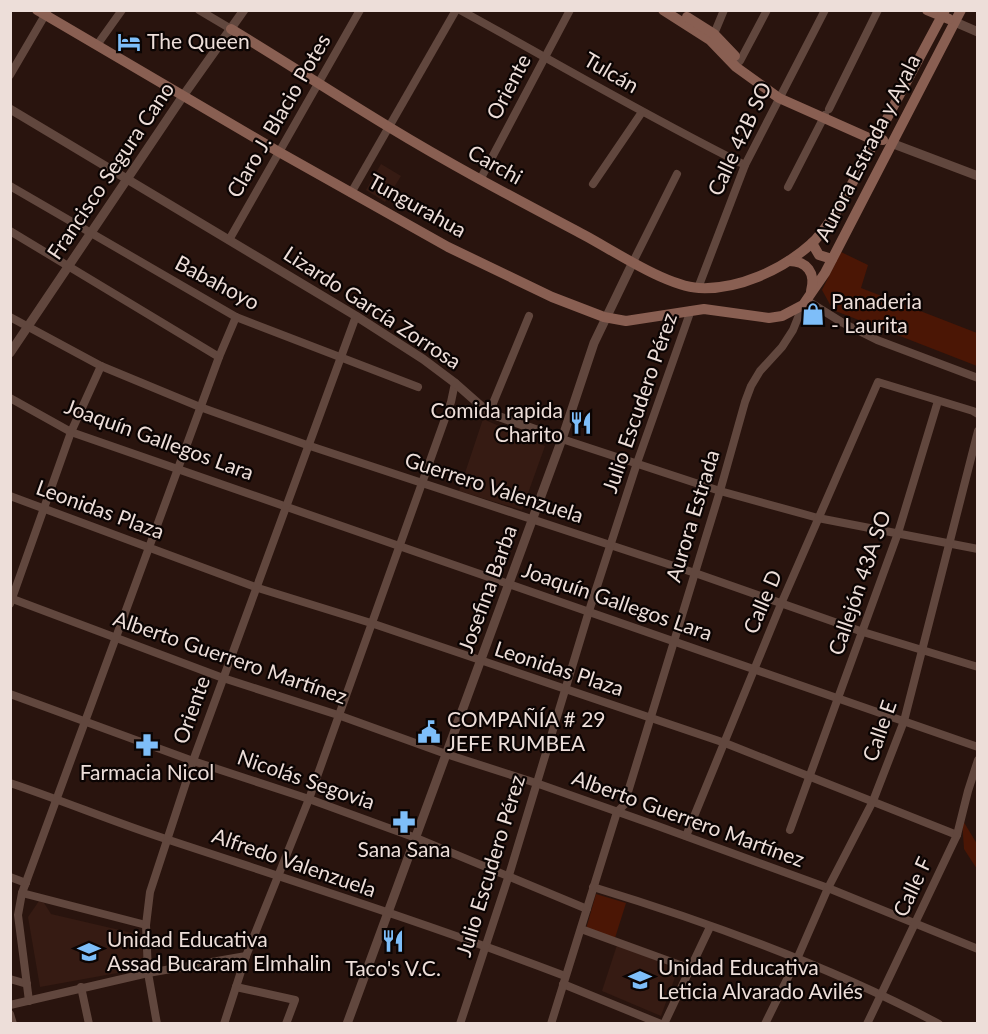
<svg xmlns="http://www.w3.org/2000/svg" width="988" height="1034" viewBox="0 0 988 1034" font-family="Lato,sans-serif">
<rect width="100%" height="100%" fill="#29140e"/>
<!-- built -->
<g fill="#361b13">
<polygon points="381,164 401,176 385,202 366,190"/>
<polygon points="483,419 545,446 522,510 459,491"/>
<polygon points="39,901 44,903 51,914 141,935 145,968 40,987 28,917"/>
<polygon points="617,945 678,969 661,1016 602,991"/>
</g>
<!-- green -->
<g fill="#4b1605">
<polygon points="841,252 868,265 861,288 977,333 977,366 833,310 822,290"/>
<polygon points="962,819 977,844 977,869 964,849"/>
<polygon points="596,894 626,903 615,938 586,929"/>
</g>
<g fill="none" stroke-linecap="round" stroke-linejoin="round">
<!-- minor -->
<g stroke="#61473e" stroke-width="8">
<polyline points="199,10 231,29"/>
<path d="M460,10C555,62 648,117 745,165"/>
<polyline points="714,34 724,10"/>
<polyline points="97,45 122,10"/>
<polyline points="740,61 767,10"/>
<polyline points="10,75 48,10"/>
<polyline points="829,109 878,10"/>
<polyline points="480,180 570,10"/>
<polyline points="593,184 642,112"/>
<polyline points="10,186 236,317 418,387"/>
<polyline points="788,187 825,115"/>
<polyline points="351,193 456,10"/>
<polyline points="10,231 219,357"/>
<polyline points="229,240 360,10"/>
<polyline points="633,262 677,174"/>
<polyline points="698,288 745,165 825,10"/>
<polyline points="806,300 843,323 877,340 978,378"/>
<polyline points="10,317 101,366 200,407 307,445 695,573 863,632 978,667"/>
<polyline points="10,398 71,432 978,747"/>
<polyline points="489,413 529,316"/>
<polyline points="562,439 720,491 818,518 978,549"/>
<polyline points="10,496 258,588 371,623 725,743 957,835"/>
<polyline points="10,598 223,678 338,715 446,754 536,783 655,825 828,888 978,949"/>
<polyline points="10,604 71,432 101,366"/>
<polyline points="10,694 193,761 309,799 416,838 587,909"/>
<path d="M10,783C64,801 116,823 169,840C302,884 435,926 565,976"/>
<polyline points="790,830 898,533 938,401"/>
<polyline points="686,836 781,604 878,382 973,411 978,414"/>
<polyline points="10,877 26,883"/>
<path d="M593,887C711,923 830,966 939,1024"/>
<polyline points="22,893 146,925"/>
<polyline points="581,929 691,969"/>
<polyline points="10,979 27,984"/>
<polyline points="563,984 661,1024"/>
<polyline points="81,987 89,1024"/>
<polyline points="236,987 295,1000 286,1024"/>
<polyline points="29,1001 18,915 22,893 219,357 236,317"/>
<polyline points="10,1005 148,973 246,956"/>
<polyline points="10,1014 13,1024"/>
<polyline points="157,1024 148,973 146,925 150,892 193,761 356,316"/>
<polyline points="224,1024 246,956 309,799 451,402 455,383"/>
<polyline points="460,1024 509,875 589,611 637,463 691,310"/>
<polyline points="551,1024 617,812 624,805 720,491 745,402 751,386 760,371 782,347 793,330 803,305"/>
<polyline points="664,1024 710,927"/>
<polyline points="765,1024 797,959 828,888 873,801 904,721 978,431"/>
<polyline points="867,1024 957,835 968,791 978,760"/>
</g>
<!-- tertiary -->
<g stroke="#61473e" stroke-width="9">
<polyline points="955,22 978,32"/>
<polyline points="10,109 356,316 423,359 455,383 489,413 562,439"/>
<polyline points="891,143 978,176"/>
<polyline points="10,353 183,96 244,10"/>
<polyline points="347,1024 562,439 594,343 633,262"/>
</g>
<!-- secondary -->
<g stroke="#895f52" stroke-width="10">
<polyline points="37,10 279,152 448,247 552,297 604,317 626,321 704,309 769,318 782,316 803,305 825,273 961,10"/>
<polyline points="663,10 710,40 736,67 779,98 869,138 883,140"/>
<polyline points="927,10 949,19"/>
<polyline points="687,17 714,34 735,56"/>
<path d="M231,29C284,61 336,95 389,127C453,166 518,200 584,235C614,251 666,286 699,288C738,290 782,270 811,244C822,234 830,221 839,208L945,10"/>
<polyline points="812,243 819,255 832,259"/>
<path d="M789,261C807,261 816,273 811,291"/>
</g>
</g>
<!-- icons -->
<defs>
<g id="hotel-bare" transform="scale(1.8)"><path d="M-6-4.5h1.5V1H6V5H4.5V3h-9V5H-6ZM-4 0a1.8 1.8 0 1 1 3.6 0ZM.5 0V-2.5h3Q6-2.5 6 0Z" fill="#7ebef9" stroke="#0b0403" stroke-width="2.5" paint-order="stroke"/></g>
<g id="shop-bare" transform="scale(1.8)"><path d="M-5-2.5h2.3a2.7 3.5 0 0 1 5.4 0H5L5.5 6h-11ZM-1.5-2.5h3a1.5 2.3 0 0 0-3 0Z" fill="#7ebef9" stroke="#0b0403" stroke-width="2.5" paint-order="stroke"/></g>
<g id="restaurant-bare" transform="scale(1.8)"><path d="M-5-6h1v4h1v-4h1v4h1v-4h1v5L-1.5 .5V6h-2V.5L-5-1ZM5-6V6H3V1.5H1.5Q1.5-4 5-6Z" fill="#7ebef9" stroke="#0b0403" stroke-width="2.5" paint-order="stroke"/></g>
<g id="civic-bare" transform="scale(1.8)"><path d="M-.6-6.5H3V-4.5H.6V-3L4-1V1h2V6H-6V1h2V-1L-.6-3ZM-1.2 2.5V6h2.4V2.5Z" fill="#7ebef9" stroke="#0b0403" stroke-width="2.5" paint-order="stroke"/></g>
<g id="pharmacy-bare" transform="scale(1.8)"><path d="M-2-6h4v4h4v4h-4v4h-4v-4h-4v-4h4Z" fill="#7ebef9" stroke="#0b0403" stroke-width="2.5" paint-order="stroke"/></g>
<g id="school-bare" transform="scale(1.8)"><path d="M0-5L7-2L0 1L-7-2ZM-4 1L0 2.5L4 1V4Q0 6-4 4Z" fill="#7ebef9" stroke="#0b0403" stroke-width="2.5" paint-order="stroke"/></g>
</defs>
<g fill-rule="evenodd">
<use href="#hotel-bare" x="129" y="42"/>
<use href="#shop-bare" x="813" y="314"/>
<use href="#restaurant-bare" x="581" y="423"/>
<use href="#civic-bare" x="429" y="732"/>
<use href="#pharmacy-bare" x="147" y="745"/>
<use href="#pharmacy-bare" x="404" y="822"/>
<use href="#restaurant-bare" x="393" y="941"/>
<use href="#school-bare" x="89" y="952"/>
<use href="#school-bare" x="640" y="980"/>
</g>
<g text-anchor="middle" stroke-width="4.5" stroke-linejoin="round" paint-order="stroke">
<!-- poi labels -->
<g font-size="21" fill="#edded9" stroke="#0b0403" text-anchor="start">
<text x="147" y="49">The Queen</text>
<text x="831" y="309">Panaderia<tspan x="831" dy="24">- Laurita</tspan></text>
<text x="563" y="418" text-anchor="end">Comida rapida<tspan x="563" dy="24">Charito</tspan></text>
<text x="447" y="727">COMPAÑÍA # 29<tspan x="447" dy="24">JEFE RUMBEA</tspan></text>
<text x="147" y="780" text-anchor="middle">Farmacia Nicol</text>
<text x="404" y="857" text-anchor="middle">Sana Sana</text>
<text x="107" y="947">Unidad Educativa<tspan x="107" dy="24">Assad Bucaram Elmhalin</tspan></text>
<text x="658" y="975">Unidad Educativa<tspan x="658" dy="24">Leticia Alvarado Avilés</tspan></text>
<text x="393" y="976" text-anchor="middle">Taco's V.C.</text>
</g>
<!-- street labels -->
<g font-size="21" fill="#edded9" stroke="#0b0403">
<text transform="translate(611 73) rotate(30)" y="7">Tulcán</text>
<text transform="translate(509 87) rotate(-62)" y="7">Oriente</text>
<text transform="translate(279 116) rotate(-60)" y="7">Claro J. Blacio Potes</text>
<text transform="translate(740 139) rotate(-65)" y="7">Calle 42B SO</text>
<text transform="translate(868 148) rotate(-63)" y="7">Aurora Estrada y Ayala</text>
<text transform="translate(495 165) rotate(29)" y="7">Carchi</text>
<text transform="translate(111 171) rotate(-56)" y="7">Francisco Segura Cano</text>
<text transform="translate(417 206) rotate(29)" y="7">Tungurahua</text>
<text transform="translate(217 283) rotate(28)" y="7">Babahoyo</text>
<text transform="translate(372 308) rotate(33)" y="7">Lizardo García Zorrosa</text>
<text transform="translate(640 403) rotate(-71)" y="7">Julio Escudero Pérez</text>
<text transform="translate(159 440) rotate(20)" y="7">Joaquín Gallegos Lara</text>
<text transform="translate(494 488) rotate(18)" y="7">Guerrero Valenzuela</text>
<text transform="translate(100 510) rotate(20)" y="7">Leonidas Plaza</text>
<text transform="translate(693 516) rotate(-73)" y="7">Aurora Estrada</text>
<text transform="translate(860 583) rotate(-71)" y="7">Callejón 43A SO</text>
<text transform="translate(488 589) rotate(-70)" y="7">Josefina Barba</text>
<text transform="translate(617 602) rotate(19)" y="7">Joaquín Gallegos Lara</text>
<text transform="translate(763 602) rotate(-67)" y="7">Calle D</text>
<text transform="translate(230 658) rotate(19)" y="7">Alberto Guerrero Martínez</text>
<text transform="translate(559 669) rotate(18)" y="7">Leonidas Plaza</text>
<text transform="translate(192 710) rotate(-70)" y="7">Oriente</text>
<text transform="translate(880 731) rotate(-71)" y="7">Calle E</text>
<text transform="translate(306 780) rotate(19)" y="7">Nicolás Segovia</text>
<text transform="translate(688 819) rotate(20)" y="7">Alberto Guerrero Martínez</text>
<text transform="translate(294 863) rotate(19)" y="7">Alfredo Valenzuela</text>
<text transform="translate(491 866) rotate(-73)" y="7">Julio Escudero Pérez</text>
<text transform="translate(913 887) rotate(-65)" y="7">Calle F</text>
</g>
</g>
<!-- border -->
<rect width="988" height="1034" fill="none" stroke="#edded9" stroke-width="24"/>
</svg>
